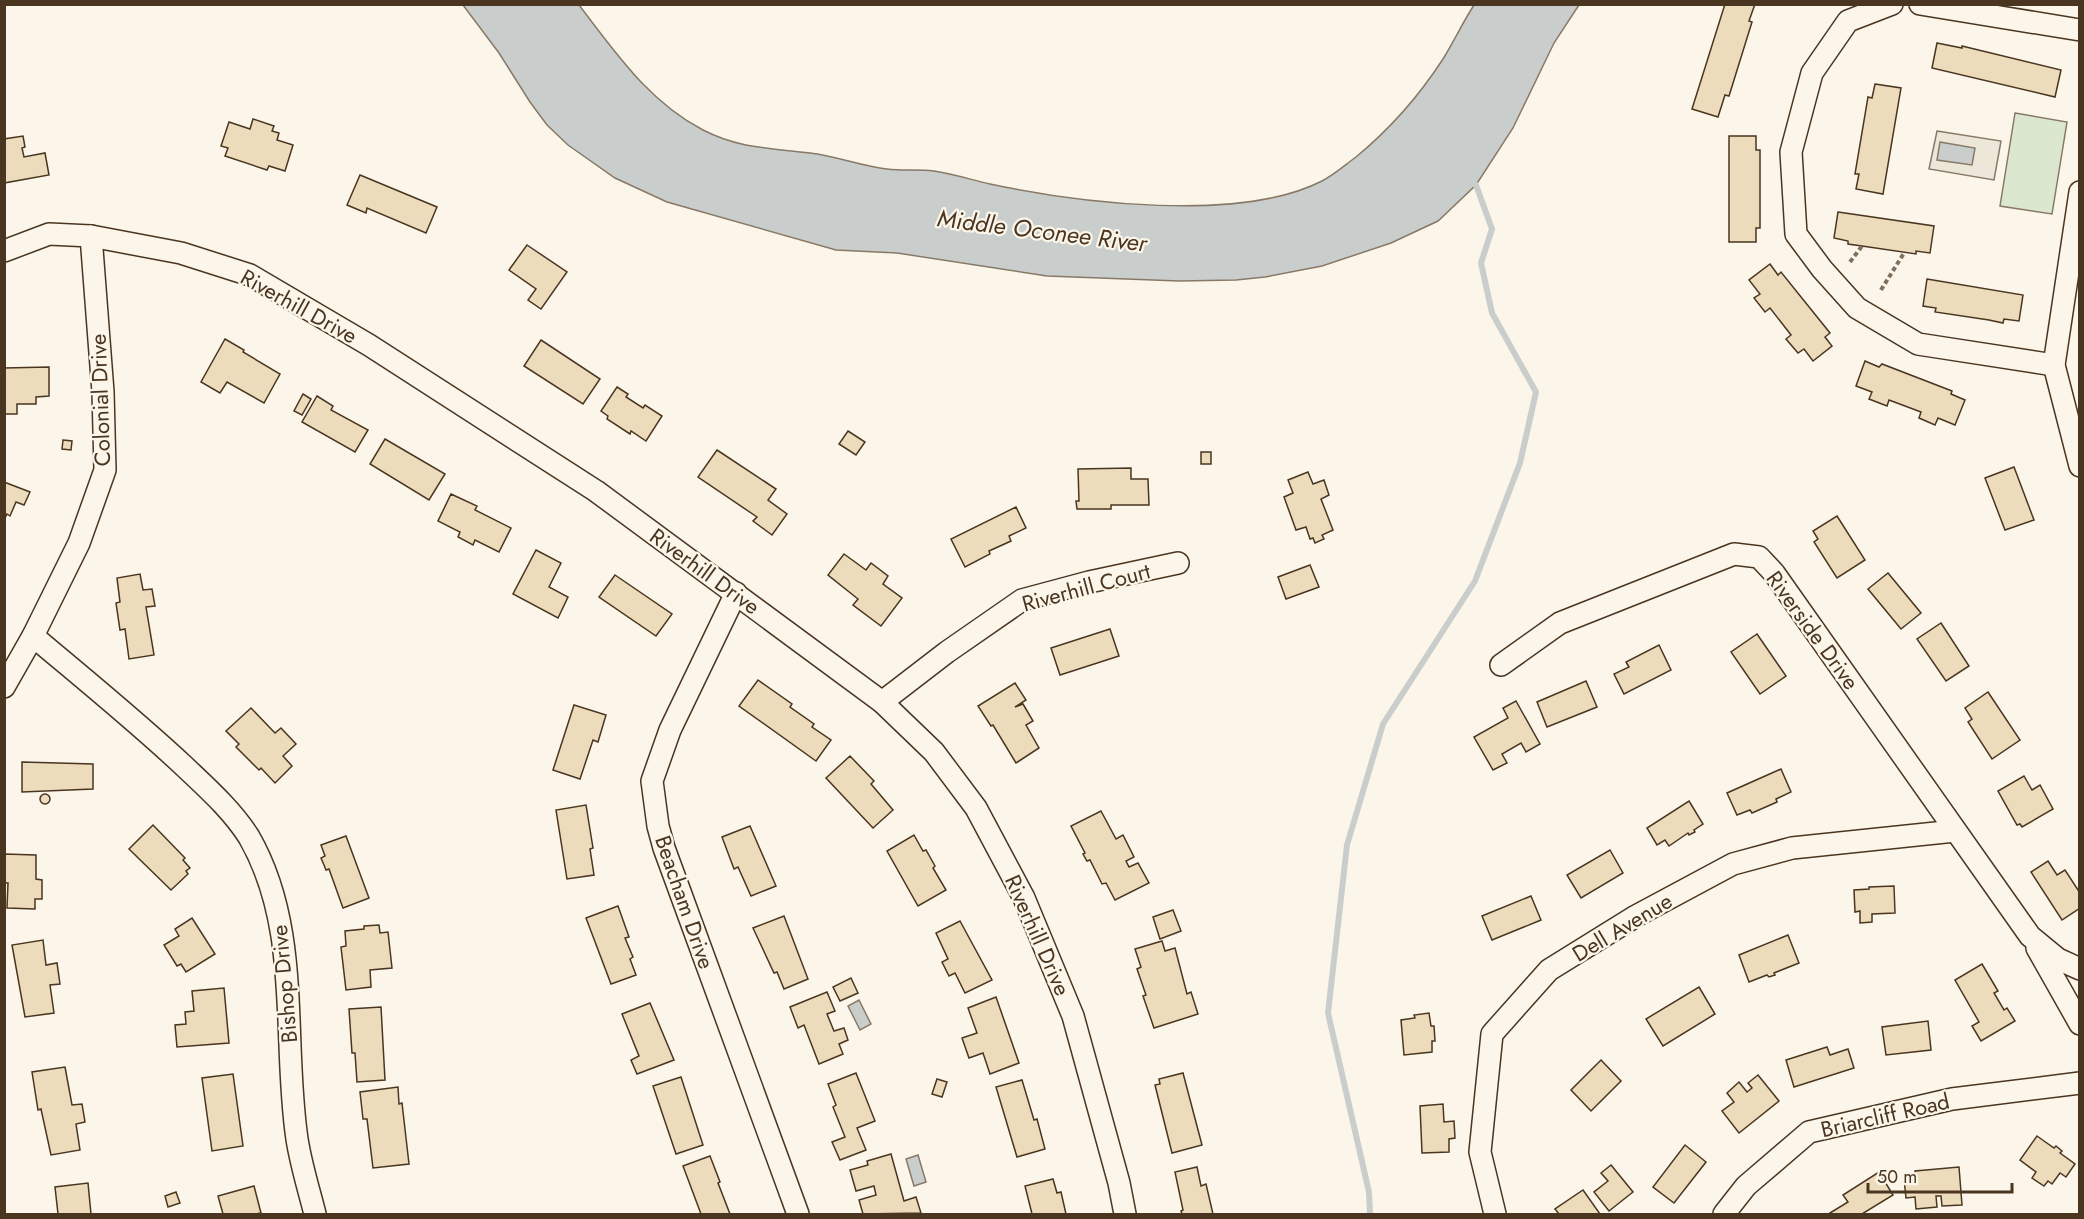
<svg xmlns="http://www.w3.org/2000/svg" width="2084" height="1219" viewBox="0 0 2084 1219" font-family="Jost,sans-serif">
<rect width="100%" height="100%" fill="#fbf6e9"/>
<!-- green -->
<polygon fill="#dce7d0" stroke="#887966" stroke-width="1.5" points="2015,113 2067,122 2052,214 2000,206"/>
<!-- parking -->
<polygon fill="#ede7d9" stroke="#887966" stroke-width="1.5" points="1937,131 2001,141 1994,180 1929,169"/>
<!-- water -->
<g fill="#c9cecd" stroke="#887966" stroke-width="1.5">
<path d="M463,5H579C616,53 648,101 703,130C740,149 771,148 810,153C836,156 861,166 887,169C902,171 919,169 934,171C954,174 972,180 990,184C1079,203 1240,223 1322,181C1334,175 1345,165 1356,157C1390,129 1419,96 1443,59C1454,41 1463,22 1474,5H1579L1554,43L1513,128L1476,185L1438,221L1391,243L1322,266L1265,277L1236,280L1179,281L1047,276L897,253L836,250L667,202L615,178L568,145L547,125L530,102L499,53Z"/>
<polygon points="1940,142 1975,148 1972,165 1937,160"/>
<polygon points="859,1000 871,1024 860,1030 848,1006"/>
<polygon points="918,1155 926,1182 914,1186 906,1159"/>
</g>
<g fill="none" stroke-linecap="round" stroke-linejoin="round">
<!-- stream -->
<polyline stroke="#c9cecd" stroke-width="6" points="1370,1214 1369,1192 1328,1013 1347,845 1383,724 1475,581 1520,463 1536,392 1492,313 1481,263 1492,229 1476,185 1469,180"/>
</g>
<!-- building -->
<g fill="#ecdcbc" stroke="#4a3520" stroke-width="1.5">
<polygon points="1725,4 1755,4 1749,21 1752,22 1729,96 1725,95 1718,117 1692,109"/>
<polygon points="1937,43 1962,48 1962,46 2061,70 2055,97 1932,68"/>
<polygon points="1875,84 1901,88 1883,194 1856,189 1859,174 1855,174 1868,97 1872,98"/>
<polygon points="253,119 274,126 272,131 279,133 277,140 293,145 285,171 269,166 267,170 225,156 228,148 221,146 229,122 250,129"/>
<polygon points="23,136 25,147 22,148 24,157 45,153 49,175 4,183 4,139"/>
<polygon points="1729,136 1756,136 1756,150 1760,150 1760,228 1756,228 1756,242 1729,242"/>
<polygon points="360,175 437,207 426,233 367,208 366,213 347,205"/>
<polygon points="1838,212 1934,226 1930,253 1916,251 1916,254 1862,246 1848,244 1848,241 1834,238"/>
<polygon points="527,245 567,272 541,309 528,300 536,289 509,270"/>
<polygon points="1770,264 1778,275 1781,272 1830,333 1825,337 1832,346 1813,361 1804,349 1798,353 1786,339 1791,335 1770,308 1765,312 1754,298 1760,294 1749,280"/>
<polygon points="1927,279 2023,295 2019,321 2004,319 2003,323 1989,320 1935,312 1936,308 1923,306"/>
<polygon points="225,339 244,350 243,352 280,374 264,403 227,382 220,393 201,382"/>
<polygon points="541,340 600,379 583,404 524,366"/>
<polygon points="1865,361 1879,367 1882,364 1952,391 1951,394 1965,400 1955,425 1938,418 1935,425 1919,418 1921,412 1889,400 1887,406 1869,399 1872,392 1856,386"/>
<polygon points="49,367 49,396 36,397 36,404 17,404 17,414 4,414 4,368"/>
<polygon points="617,387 628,394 626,397 643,408 645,405 662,416 646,441 631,431 630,434 607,419 608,416 601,411"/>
<polygon points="303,394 311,399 302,415 294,411"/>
<polygon points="317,396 333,406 331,410 368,430 355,452 302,422"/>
<polygon points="848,431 865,442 856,455 839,444"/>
<polygon points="385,439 445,474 429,500 370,464"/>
<polygon points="63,440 72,441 71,450 62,449"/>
<polygon points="717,450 776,489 768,500 787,514 772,535 753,521 757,517 698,477"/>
<rect x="1201" y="452" width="10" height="12"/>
<polygon points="2014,467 2034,520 2005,530 1985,478"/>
<polygon points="1131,468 1131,479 1148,479 1149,505 1111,505 1111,509 1077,509 1076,501 1079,501 1078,469"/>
<polygon points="1308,472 1313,484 1324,480 1329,495 1321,499 1333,530 1322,535 1324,539 1315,543 1313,538 1310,539 1306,527 1296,530 1284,497 1293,493 1288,480"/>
<polygon points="4,482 30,492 24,505 16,502 10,516 7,514 4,520"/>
<polygon points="451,494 477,506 475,510 511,528 499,552 475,540 473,545 458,537 460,532 438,521"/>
<polygon points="1016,507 1026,528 1009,536 1011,541 989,551 990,554 965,567 951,539"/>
<polygon points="1837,516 1865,560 1837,578 1814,542 1818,539 1813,531"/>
<polygon points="536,550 561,563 549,587 568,597 558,618 513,594"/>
<polygon points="844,554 866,570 871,563 888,576 883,584 902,598 881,626 853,605 858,599 828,575"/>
<polygon points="1310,565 1319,587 1286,599 1278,577"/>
<polygon points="1888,573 1921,613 1901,629 1868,589"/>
<polygon points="140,574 143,590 152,589 155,606 146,607 154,655 129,659 125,629 120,630 116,603 120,602 117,578"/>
<polygon points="615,575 672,614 656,636 599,597"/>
<polygon points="1941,623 1969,666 1946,681 1917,639"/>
<polygon points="1110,629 1119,656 1060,675 1051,648"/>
<polygon points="1757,634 1786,676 1760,694 1731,652"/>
<polygon points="1659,645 1671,670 1624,694 1614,674 1629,667 1626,662"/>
<polygon points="758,680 792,704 790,707 814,724 812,727 831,740 816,761 739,706"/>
<polygon points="1586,681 1597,707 1547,727 1537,702"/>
<polygon points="1015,683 1026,700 1015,707 1023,704 1033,721 1026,725 1039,748 1016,763 993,725 991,726 978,706"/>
<polygon points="1988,692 2020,740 1992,759 1968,722 1972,719 1965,708"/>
<polygon points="1516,701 1540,744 1526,752 1521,743 1502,754 1507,763 1493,770 1474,737 1508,718 1503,708"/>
<polygon points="574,705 606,715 598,742 593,740 580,779 553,770"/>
<polygon points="251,708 275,733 281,728 296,744 283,756 292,766 275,783 261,768 259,770 236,747 239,744 226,731"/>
<polygon points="850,756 874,781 871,784 893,810 873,828 826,778"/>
<polygon points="22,762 93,764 93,789 22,792"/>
<polygon points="1781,769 1791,792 1776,799 1777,802 1752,813 1750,810 1737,815 1727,793"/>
<polygon points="2024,776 2032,790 2040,785 2053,809 2022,827 2020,824 2017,825 1998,791"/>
<circle cx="45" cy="799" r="5"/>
<polygon points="1689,801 1703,824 1694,830 1695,832 1689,835 1688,833 1669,846 1665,840 1657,845 1647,828"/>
<polygon points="586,805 593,848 590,849 594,875 567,879 556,810"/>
<polygon points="1101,811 1116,839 1123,835 1134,857 1126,861 1129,867 1138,863 1149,883 1115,900 1106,883 1102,884 1090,860 1087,861 1083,854 1085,853 1071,826"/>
<polygon points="153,825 185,858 183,860 190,868 186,871 188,874 171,890 129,849"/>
<polygon points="750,826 776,886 751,896 738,867 734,869 722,837"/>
<polygon points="914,835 923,851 926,850 935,866 933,868 946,890 918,906 887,851"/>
<polygon points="346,836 369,898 343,908 329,869 326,870 324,865 321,858 325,856 321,845"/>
<polygon points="1610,850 1623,873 1581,898 1567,875"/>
<polygon points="4,854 36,855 36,879 42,880 42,899 35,899 35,909 7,908 8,883 4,883"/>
<polygon points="2048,861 2057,875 2065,870 2080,893 2080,908 2062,920 2031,872"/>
<polygon points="1894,886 1895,913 1872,914 1872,922 1860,923 1860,911 1855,912 1854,890 1869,889 1869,887"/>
<polygon points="1531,896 1541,920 1492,940 1482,916"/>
<polygon points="618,906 629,937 625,938 633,957 630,959 636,975 611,984 586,918"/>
<polygon points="1173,910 1181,931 1160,939 1153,917"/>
<polygon points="784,916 808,979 784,989 777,972 774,973 753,928"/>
<polygon points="192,918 215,954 186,972 181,964 177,966 164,945 179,936 175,929"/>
<polygon points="960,921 992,980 965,993 955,973 949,976 942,962 948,959 936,933"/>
<polygon points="379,925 380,933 388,932 392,968 370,970 371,987 346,990 341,947 346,946 345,931 364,929 364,926"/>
<polygon points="1788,935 1799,963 1774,973 1775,975 1769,977 1767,975 1749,982 1739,955"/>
<polygon points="43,940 46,965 57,963 60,984 50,985 54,1013 25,1017 12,945"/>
<polygon points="1162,941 1165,951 1175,948 1187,994 1191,992 1198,1014 1154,1028 1143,996 1146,995 1137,969 1141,967 1135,949"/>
<polygon points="1982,964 1998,991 1994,993 2004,1010 2007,1008 2015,1021 1981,1041 1972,1026 1979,1022 1955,980"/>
<polygon points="851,978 858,993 840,1001 833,987"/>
<polygon points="1699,987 1715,1014 1663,1046 1646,1019"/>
<polygon points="224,988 229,1043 177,1047 175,1025 186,1024 185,1012 194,1011 192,991"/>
<polygon points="827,992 835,1011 827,1014 834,1031 844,1028 848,1040 839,1044 843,1054 819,1064 804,1025 798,1028 790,1007"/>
<polygon points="996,997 1019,1063 990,1074 983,1053 969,1058 962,1038 977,1033 968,1008"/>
<polygon points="650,1003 674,1060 637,1074 631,1060 639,1056 622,1014"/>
<polygon points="381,1007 385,1080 357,1082 355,1053 352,1053 349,1009"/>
<polygon points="1429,1013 1431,1026 1434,1026 1435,1041 1432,1041 1432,1052 1404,1055 1401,1020 1415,1018 1414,1015"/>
<polygon points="1928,1021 1931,1050 1886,1055 1882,1027"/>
<polygon points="1827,1047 1830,1055 1848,1049 1854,1068 1794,1087 1786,1060"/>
<polygon points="1601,1060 1621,1081 1591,1111 1571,1090"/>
<polygon points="65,1067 72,1105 82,1104 85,1122 76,1124 80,1150 51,1155 41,1109 38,1110 32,1072"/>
<polygon points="856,1073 875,1121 857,1128 866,1150 840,1160 832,1142 845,1137 833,1107 836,1105 828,1084"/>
<polygon points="1183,1073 1202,1145 1172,1153 1155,1085 1160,1084 1159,1079"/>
<polygon points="233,1074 243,1146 212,1151 202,1078"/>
<polygon points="1758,1075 1779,1101 1739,1133 1722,1111 1734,1102 1727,1093 1739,1082 1747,1092 1752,1088 1748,1083"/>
<polygon points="681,1077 703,1145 676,1154 653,1086"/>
<polygon points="937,1079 947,1082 942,1097 932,1094"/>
<polygon points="1022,1080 1034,1120 1037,1119 1045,1149 1017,1157 996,1087"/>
<polygon points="398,1087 399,1104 402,1103 409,1164 373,1168 367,1119 363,1119 360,1092"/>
<polygon points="1443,1104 1444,1122 1454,1121 1455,1138 1449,1139 1449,1152 1422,1153 1420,1106"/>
<polygon points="2037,1136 2054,1148 2056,1146 2062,1151 2060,1153 2075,1164 2066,1177 2060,1173 2052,1184 2048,1181 2044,1186 2032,1178 2036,1172 2020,1160"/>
<polygon points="1685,1145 1706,1162 1674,1203 1653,1187"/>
<polygon points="891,1154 904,1201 916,1197 921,1213 863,1214 859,1200 876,1195 874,1186 856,1191 850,1170 868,1165 867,1161"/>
<polygon points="710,1156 720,1182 718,1183 730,1214 701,1214 683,1166"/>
<polygon points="1611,1165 1633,1192 1609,1211 1594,1192 1608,1181 1601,1173"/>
<polygon points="1197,1167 1201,1186 1206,1184 1213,1214 1182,1214 1181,1211 1183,1210 1175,1172"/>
<polygon points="1959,1167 1962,1205 1942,1206 1941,1196 1936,1196 1937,1207 1916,1209 1915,1197 1906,1198 1904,1179 1915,1178 1915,1171"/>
<polygon points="1879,1172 1893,1195 1862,1214 1831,1214 1830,1213 1848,1202 1843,1195"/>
<polygon points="1053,1179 1057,1193 1061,1192 1066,1214 1032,1214 1025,1186"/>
<polygon points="88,1183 91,1214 58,1214 55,1187"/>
<polygon points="254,1186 261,1213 255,1214 223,1214 218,1196"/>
<polygon points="1583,1190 1600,1214 1559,1214 1555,1209"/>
<polygon points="176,1192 180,1203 168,1207 165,1196"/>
</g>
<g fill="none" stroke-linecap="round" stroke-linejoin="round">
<!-- minor casing -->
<g stroke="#4a3520" stroke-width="24">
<g id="minor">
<polyline points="1892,4 1848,21 1812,73 1791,152 1796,234 1822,269 1857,308 1918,344 2054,365"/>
<polyline points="1920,4 2080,30"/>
<polyline points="2080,192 2054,365 2080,466"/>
<polyline points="4,251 49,234 91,236 181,253 250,275 369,345 596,491 882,702 934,752 976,808 1024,898 1073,1016 1119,1183 1125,1214"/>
<polyline points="736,593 670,730 652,781 658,826 664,848 798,1214"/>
<path d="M33,636C84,679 136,721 185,767C207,788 232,810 249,837C302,929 282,1039 297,1139C301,1165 309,1190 315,1214"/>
<polyline points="1501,665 1560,623 1734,554 1759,557 1774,573 2030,936 2058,959 2080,969"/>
<polyline points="4,687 33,636 79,543 105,470 103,392 91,236"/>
<polyline points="882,702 947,652 1022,600 1089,582 1178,563"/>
<polyline points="2037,948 2080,1024"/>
<polyline points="1495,1214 1480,1152 1492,1034 1549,970 1636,916 1733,864 1792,848 1955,831"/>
<polyline points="1724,1214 1746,1186 1809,1132 1952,1099 2080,1083"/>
</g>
</g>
<!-- path -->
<g stroke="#7f6f5c" stroke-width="4" stroke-dasharray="4.5 3" stroke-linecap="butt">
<polyline points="1850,262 1862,246"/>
<polyline points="1881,290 1904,253"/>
</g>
<!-- minor -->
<use href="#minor" stroke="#fbf6e9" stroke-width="21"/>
</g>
<g text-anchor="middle" stroke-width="4.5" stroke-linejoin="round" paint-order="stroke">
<!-- street labels -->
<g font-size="22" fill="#4a3520" stroke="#fbf6e9">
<text transform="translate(299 306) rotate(29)" y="8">Riverhill Drive</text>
<text transform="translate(100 400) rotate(-92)" y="8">Colonial Drive</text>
<text transform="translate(705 571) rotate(36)" y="8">Riverhill Drive</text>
<text transform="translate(1086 587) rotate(-15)" y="8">Riverhill Court</text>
<text transform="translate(1813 630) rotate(54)" y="8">Riverside Drive</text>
<text transform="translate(685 902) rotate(71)" y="8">Beacham Drive</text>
<text transform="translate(1622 927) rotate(-31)" y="8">Dell Avenue</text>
<text transform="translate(1038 935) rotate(66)" y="8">Riverhill Drive</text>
<text transform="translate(284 984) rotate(-95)" y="8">Bishop Drive</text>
<text transform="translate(1885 1115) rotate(-13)" y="8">Briarcliff Road</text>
</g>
<!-- water labels -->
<g font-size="24" font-style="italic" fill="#4a3520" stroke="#fbf6e9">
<text transform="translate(1042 231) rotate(7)" y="8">Middle Oconee River</text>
</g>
</g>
<!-- border -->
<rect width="2084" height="1219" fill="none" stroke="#4a3520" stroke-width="12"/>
<!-- scale -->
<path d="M1868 1183v9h144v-9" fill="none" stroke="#4a3520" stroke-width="3"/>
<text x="1877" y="1183" font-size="18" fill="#4a3520" stroke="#fbf6e9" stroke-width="4.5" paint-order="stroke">50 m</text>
</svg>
